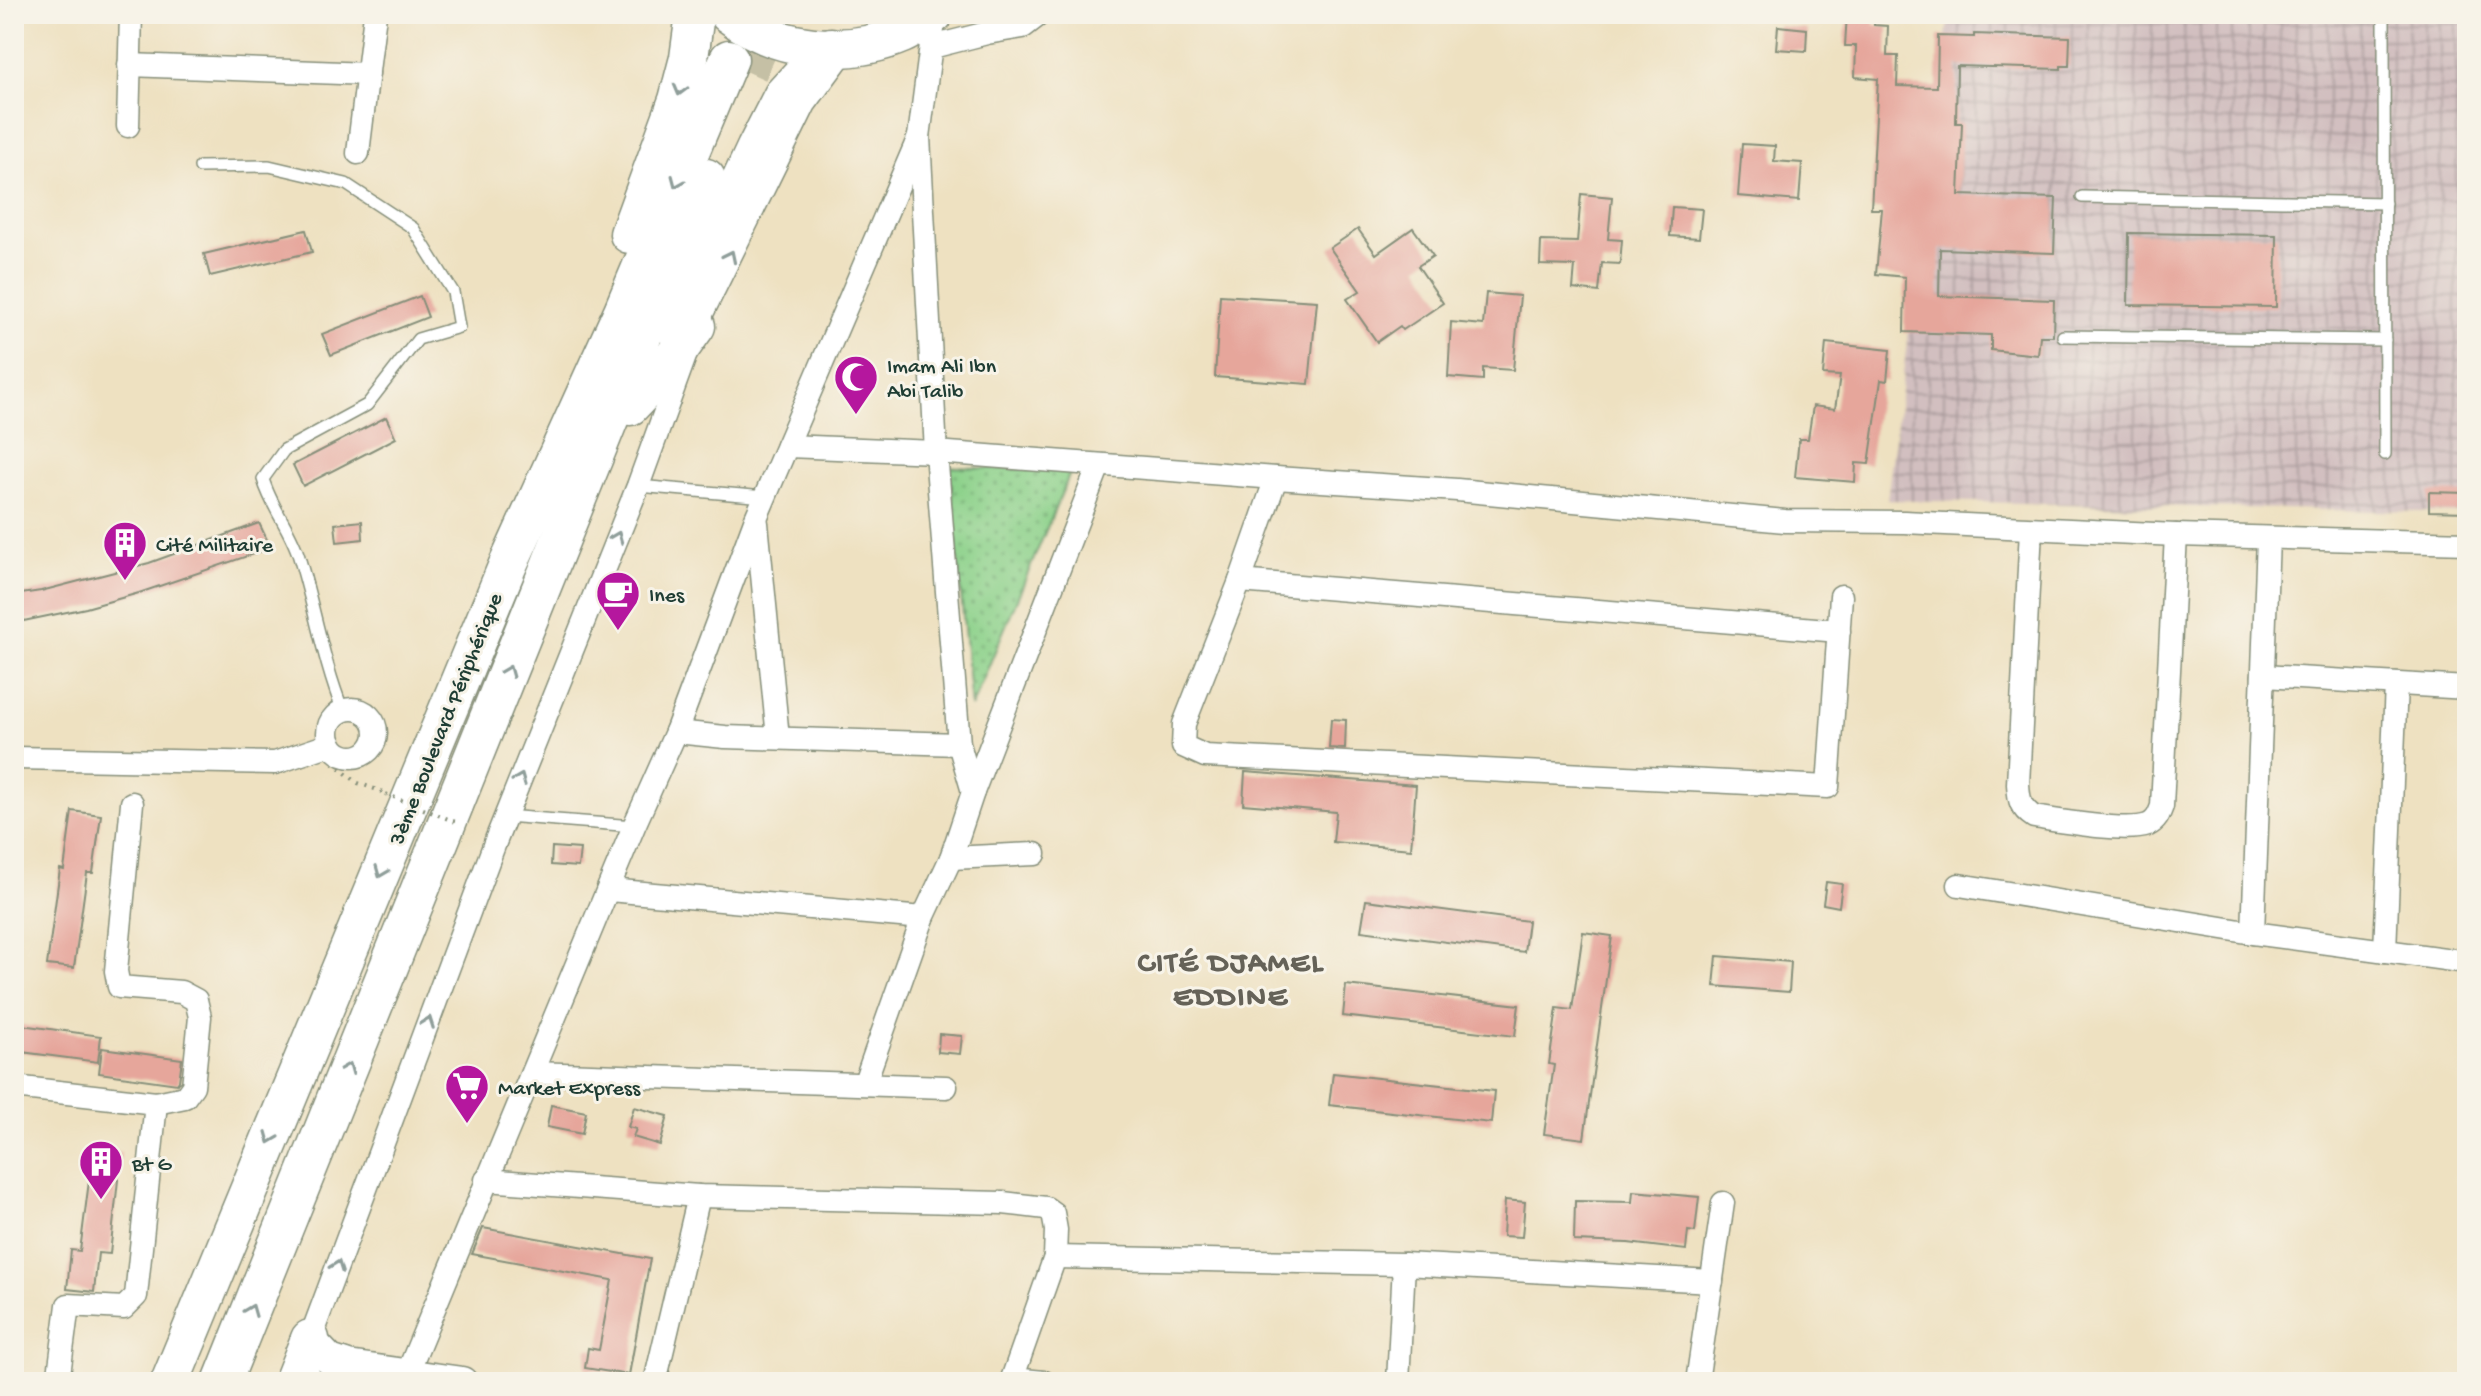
<svg xmlns="http://www.w3.org/2000/svg" width="2481" height="1396" viewBox="0 0 2481 1396" font-family="'Gochi Hand',sans-serif">
<defs>
<pattern id="industrial-grid" width="8" height="8" patternUnits="userSpaceOnUse" patternTransform="scale(2)"><rect width="8" height="8" fill="#d2bfc0"/><path d="M0 4h8M4 0v8" fill="none" stroke="#aa9c9d"/></pattern>
<pattern id="park-dots" width="8" height="8" patternUnits="userSpaceOnUse" patternTransform="scale(2)"><rect width="8" height="8" fill="#8cd18a"/><path d="M2 2h.1M6 6h.1" fill="none" stroke="#72ab72" stroke-width="1.8" stroke-linecap="round"/></pattern>
</defs>
<rect width="100%" height="100%" fill="#f7f3e8"/>
<filter id="ink" filterUnits="userSpaceOnUse"><feTurbulence type="fractalNoise" baseFrequency=".0125" numOctaves="2"/><feDisplacementMap in="SourceGraphic" scale="16" xChannelSelector="R" yChannelSelector="G"/><feConvolveMatrix kernelMatrix="1 2 1 2 8 2 1 2 1" color-interpolation-filters="sRGB"/></filter>
<filter id="wash" filterUnits="userSpaceOnUse"><feTurbulence type="fractalNoise" baseFrequency=".006" numOctaves="4" result="noise"/><feDisplacementMap in="SourceGraphic" scale="32" xChannelSelector="R" yChannelSelector="G"/><feGaussianBlur stdDeviation="1.8" result="paint"/><feColorMatrix in="noise" values="0 0 0 0 0 0 0 0 0 0 0 0 0 0 0 0 0 1.4 0 .05"/><feComposite in="paint" operator="in"/></filter>
<g filter="url(#wash)">
<rect width="100%" height="100%" fill="#eee1c1"/>
<!-- industrial -->
<polygon fill="url(#industrial-grid)" points="1949,14 2467,14 2467,513 1887,500"/>
<!-- park -->
<polygon fill="url(#park-dots)" stroke="#56875f" stroke-width="2" points="950,467 1071,471 971,708"/>
<g id="blocks">
<!-- building -->
<g fill="#e6a69b">
<polygon points="1847,14 1874,14 1874,25 1888,26 1887,56 1898,56 1897,86 1937,87 1938,36 1974,37 1974,34 2070,37 2069,66 2061,66 2061,69 1957,66 1956,123 1962,123 1959,195 2056,198 2054,253 1940,249 1939,296 2054,300 2053,336 2040,336 2038,355 1991,350 1991,335 1904,332 1905,277 1876,274 1882,209 1871,209 1878,79 1855,77 1856,46 1845,46"/>
<polygon points="1778,26 1807,29 1806,51 1776,49"/>
<polygon points="1742,144 1775,146 1774,161 1802,163 1799,201 1738,196"/>
<polygon points="1581,194 1612,197 1608,239 1622,240 1620,264 1602,263 1599,292 1573,289 1575,266 1540,265 1541,241 1577,242"/>
<polygon points="1672,207 1702,209 1699,238 1670,236"/>
<polygon points="1413,228 1433,256 1418,266 1443,303 1403,330 1400,326 1377,342 1347,299 1360,291 1330,248 1358,229 1376,254"/>
<polygon points="306,230 312,252 210,276 204,254"/>
<polygon points="2129,233 2277,235 2276,307 2128,305"/>
<polygon points="1486,293 1520,296 1513,370 1483,368 1483,380 1448,377 1451,322 1483,325"/>
<polygon points="1220,295 1317,301 1309,384 1215,377"/>
<polygon points="420,296 428,317 331,355 322,334"/>
<polygon points="1826,343 1890,350 1887,381 1881,380 1869,464 1856,463 1855,482 1795,477 1799,439 1808,439 1813,406 1835,409 1840,376 1823,375"/>
<polygon points="386,417 396,438 303,486 293,465"/>
<polygon points="2429,492 2467,493 2467,512 2429,511"/>
<polygon points="362,521 363,539 337,542 335,524"/>
<polygon points="259,523 271,548 139,593 86,608 14,623 14,595 41,591 149,563"/>
<polygon points="1331,719 1346,720 1345,749 1329,748"/>
<polygon points="1245,772 1416,785 1411,849 1333,842 1336,812 1243,804"/>
<polygon points="72,811 101,815 93,873 87,873 74,968 47,965 60,869 64,870"/>
<polygon points="552,847 580,849 578,867 551,865"/>
<polygon points="1826,882 1842,884 1839,907 1823,904"/>
<polygon points="1366,900 1528,921 1524,952 1361,931"/>
<polygon points="1583,932 1612,936 1584,1139 1544,1134 1554,1065 1549,1064 1557,1008 1572,1010"/>
<polygon points="1717,956 1791,962 1789,992 1714,986"/>
<polygon points="1346,985 1519,1005 1515,1036 1343,1016"/>
<polygon points="14,1024 101,1036 98,1062 14,1051"/>
<polygon points="939,1034 962,1036 960,1054 938,1052"/>
<polygon points="102,1048 182,1059 179,1081 177,1084 99,1073"/>
<polygon points="1333,1073 1494,1091 1491,1123 1329,1105"/>
<polygon points="551,1105 586,1112 582,1134 547,1127"/>
<polygon points="634,1107 668,1116 660,1145 633,1137 636,1129 628,1127"/>
<polygon points="93,1150 121,1152 110,1254 98,1253 94,1292 67,1289 71,1250 80,1251"/>
<polygon points="1633,1191 1699,1197 1695,1232 1688,1231 1686,1250 1628,1243 1574,1241 1575,1201 1632,1202"/>
<polygon points="1505,1200 1525,1202 1522,1237 1503,1236"/>
<polygon points="483,1228 650,1259 629,1375 585,1368 588,1348 599,1350 612,1280 472,1254"/>
</g>
</g>
</g>
<g filter="url(#ink)">
<use href="#blocks" fill-opacity="0" stroke="#868f7a" stroke-width="2"/>
<g fill="none" stroke-linecap="round" stroke-linejoin="round">
<!-- highway-tunnel -->
<polyline stroke="#c5c0a5" stroke-width="38" stroke-dasharray="38 19" stroke-linecap="butt" points="748,72 774,14"/>
<!-- lane casing -->
<g stroke="#868f7a" stroke-width="14">
<g id="lane">
<polyline points="2384,14 2385,454"/>
<path d="M200,167L269,166L346,184L413,228L453,292L459,327L418,339L367,405L284,450L263,479C271,507 291,530 299,557C315,609 323,661 343,711"/>
<polyline points="2082,197 2385,203"/>
<polyline points="2063,336 2385,340"/>
<polyline points="638,486 765,497"/>
<polyline points="505,816 634,826"/>
</g>
</g>
<!-- street casing -->
<g stroke="#868f7a" stroke-width="25">
<g id="street">
<polyline points="935,14 919,137 936,452 959,744 973,792"/>
<polyline points="932,47 987,33 1023,27 1040,14"/>
<polyline points="129,65 368,74"/>
<polyline points="128,126 131,14"/>
<polyline points="358,153 375,14"/>
<polyline points="787,446 936,452 1276,478 1457,490 1785,521 1904,522 2176,535 2467,543"/>
<polyline points="1276,478 1240,581 1184,724 1183,746 1205,756 1828,787 1841,596"/>
<polyline points="757,523 778,738"/>
<path d="M2031,529L2018,784C2019,800 2020,808 2034,817C2060,821 2125,833 2148,825C2157,821 2159,814 2162,806L2176,535"/>
<polyline points="1240,581 1839,631"/>
<polyline points="2263,676 2467,688"/>
<circle cx="352" cy="733" r="24"/>
<polyline points="676,732 725,737 959,744"/>
<polyline points="14,758 275,763 331,744"/>
<polyline points="951,858 1035,854"/>
<polyline points="1959,885 2253,933 2467,962"/>
<polyline points="609,890 923,918"/>
<polyline points="2253,933 2268,538"/>
<polyline points="2385,951 2396,684"/>
<polyline points="533,1073 946,1087"/>
<polyline points="865,1082 923,918 951,858 973,792 1099,465"/>
<polyline points="14,1087 156,1103 185,1097 193,1086 200,1017 196,1000 181,992 119,987 116,971 132,803"/>
<polyline points="486,1180 699,1196 1003,1203 1046,1208 1053,1213 1056,1230 1055,1257 1011,1382"/>
<polyline points="1055,1257 1404,1264 1712,1281"/>
<polyline points="310,1339 496,840 638,486 696,326 805,104 839,58"/>
<polyline points="407,1374 634,826 676,732 756,518 919,137"/>
<polyline points="1012,1379 1044,1382"/>
<polyline points="58,1382 68,1305 124,1308 136,1296 156,1103"/>
<polyline points="655,1382 699,1196"/>
<polyline points="1398,1382 1404,1264"/>
<polyline points="1697,1382 1723,1203"/>
</g>
</g>
<!-- secondary casing -->
<g stroke="#868f7a" stroke-width="33">
<polyline id="secondary" points="310,1339 330,1360 348,1366 462,1382"/>
</g>
<!-- highway casing -->
<g stroke="#868f7a" stroke-width="41">
<g id="highway">
<path d="M729,14C777,51 846,58 902,34C913,29 924,20 934,14"/>
<polyline points="629,234 678,100 689,58 695,14"/>
<polyline points="673,327 756,148 783,95 805,71 831,47"/>
<polyline points="630,406 666,368 696,326"/>
<polyline points="170,1382 507,567 623,311 729,59"/>
<polyline points="222,1382 706,178"/>
<polyline points="293,1382 310,1339"/>
</g>
</g>
<!-- path -->
<polyline stroke="#868f7a" stroke-width="4" stroke-dasharray="2 6" stroke-linecap="butt" points="333,763 358,783 383,792"/>
<!-- lane -->
<use href="#lane" stroke="#fff" stroke-width="11"/>
<!-- street -->
<use href="#street" stroke="#fff" stroke-width="22"/>
<!-- secondary -->
<use href="#secondary" stroke="#fff" stroke-width="30"/>
<!-- highway -->
<use href="#highway" stroke="#fff" stroke-width="38"/>
<!-- path-bridge -->
<polyline stroke="#868f7a" stroke-width="4" stroke-dasharray="2 6" stroke-linecap="butt" points="386,794 458,823"/>
</g>
<!-- one-way arrows -->
<defs><path id="oneway-chevron" d="M-2-3.5L2.5 0L-2 3.5" fill="none" stroke-width="1.6" stroke-linecap="round" stroke-linejoin="round" transform="scale(2)"/></defs>
<g stroke="#8f9e9a">
<use href="#oneway-chevron" transform="translate(680 90) rotate(105)"/>
<use href="#oneway-chevron" transform="translate(677 182) rotate(113)"/>
<use href="#oneway-chevron" transform="translate(730 256) rotate(-64)"/>
<use href="#oneway-chevron" transform="translate(617 537) rotate(-68)"/>
<use href="#oneway-chevron" transform="translate(508 671) rotate(-68)"/>
<use href="#oneway-chevron" transform="translate(520 779) rotate(-68)"/>
<use href="#oneway-chevron" transform="translate(381 872) rotate(112)"/>
<use href="#oneway-chevron" transform="translate(428 1022) rotate(-70)"/>
<use href="#oneway-chevron" transform="translate(348 1068) rotate(-68)"/>
<use href="#oneway-chevron" transform="translate(271 1138) rotate(112)"/>
<use href="#oneway-chevron" transform="translate(337 1266) rotate(-70)"/>
<use href="#oneway-chevron" transform="translate(251 1310) rotate(-68)"/>
</g>
</g>
<!-- icons -->
<defs>
<g id="mosque-pin" transform="scale(2.3)"><path d="M0 17L-7.5 6A9.5 9.5 0 1 1 7.5 6Z" fill="#b5179e" stroke="#f7f3e8"/><path d="M3.5-4.9A6 6 0 1 0 3.5 4.9A5 5 0 1 1 3.5-4.9Z" fill="#fff"/></g>
<g id="building-pin" transform="scale(2.3)"><path d="M0 17L-7.5 6A9.5 9.5 0 1 1 7.5 6Z" fill="#b5179e" stroke="#f7f3e8"/><path d="M-4-6H4V6H1V3H-1V6H-4ZM-2.5-4.3h1.7v1.8h-1.7ZM.8-4.3h1.7v1.8H.8ZM-2.5-1h1.7V.8h-1.7ZM.8-1h1.7V.8H.8Z" fill="#fff"/></g>
<g id="cafe-pin" transform="scale(2.3)"><path d="M0 17L-7.5 6A9.5 9.5 0 1 1 7.5 6Z" fill="#b5179e" stroke="#f7f3e8"/><path d="M-5.5-4.5H6V0H3Q3 3.5 0 3.5H-2.5Q-5.5 3.5-5.5 0ZM3-3.2v2h1.7v-2ZM-6 4.5H4V6H-6Z" fill="#fff"/></g>
<g id="supermarket-pin" transform="scale(2.3)"><path d="M0 17L-7.5 6A9.5 9.5 0 1 1 7.5 6Z" fill="#b5179e" stroke="#f7f3e8"/><path d="M-6-5.5h2.5l.6 2H6L4.5 2H-2.5L-4.4-4H-6ZM-1.5 3.2a1.3 1.3 0 1 0 .1 0ZM3 3.2a1.3 1.3 0 1 0 .1 0Z" fill="#fff"/></g>
</defs>
<g fill-rule="evenodd">
<use href="#mosque-pin" x="856" y="377"/>
<use href="#building-pin" x="125" y="543"/>
<use href="#cafe-pin" x="618" y="593"/>
<use href="#supermarket-pin" x="467" y="1086"/>
<use href="#building-pin" x="101" y="1162"/>
</g>
<g text-anchor="middle" stroke-width="6" stroke-linejoin="round" paint-order="stroke">
<!-- poi labels -->
<g font-size="22" fill="#1f3d34" stroke="#f7f3e8" text-anchor="start">
<text x="887" y="372">Imam Ali Ibn<tspan x="887" dy="25">Abi Talib</tspan></text>
<text x="156" y="551">Cité Militaire</text>
<text x="649" y="601">Ines</text>
<text x="498" y="1094">Market Express</text>
<text x="132" y="1170">Bt G</text>
</g>
<!-- street labels -->
<g font-size="22" fill="#1f3d34" stroke="#f7f3e8">
<text transform="translate(444 718) rotate(-68)" y="8">3ème Boulevard Périphérique</text>
</g>
<!-- district labels -->
<g font-size="30" font-weight="bold" letter-spacing="2" fill="#656258" stroke="#f7f3e8">
<text x="1231" y="971">CITÉ DJAMEL<tspan x="1231" dy="34">EDDINE</tspan></text>
</g>
</g>
<!-- margin -->
<rect width="2481" height="1396" fill="none" stroke="#f7f3e8" stroke-width="48"/>
</svg>
